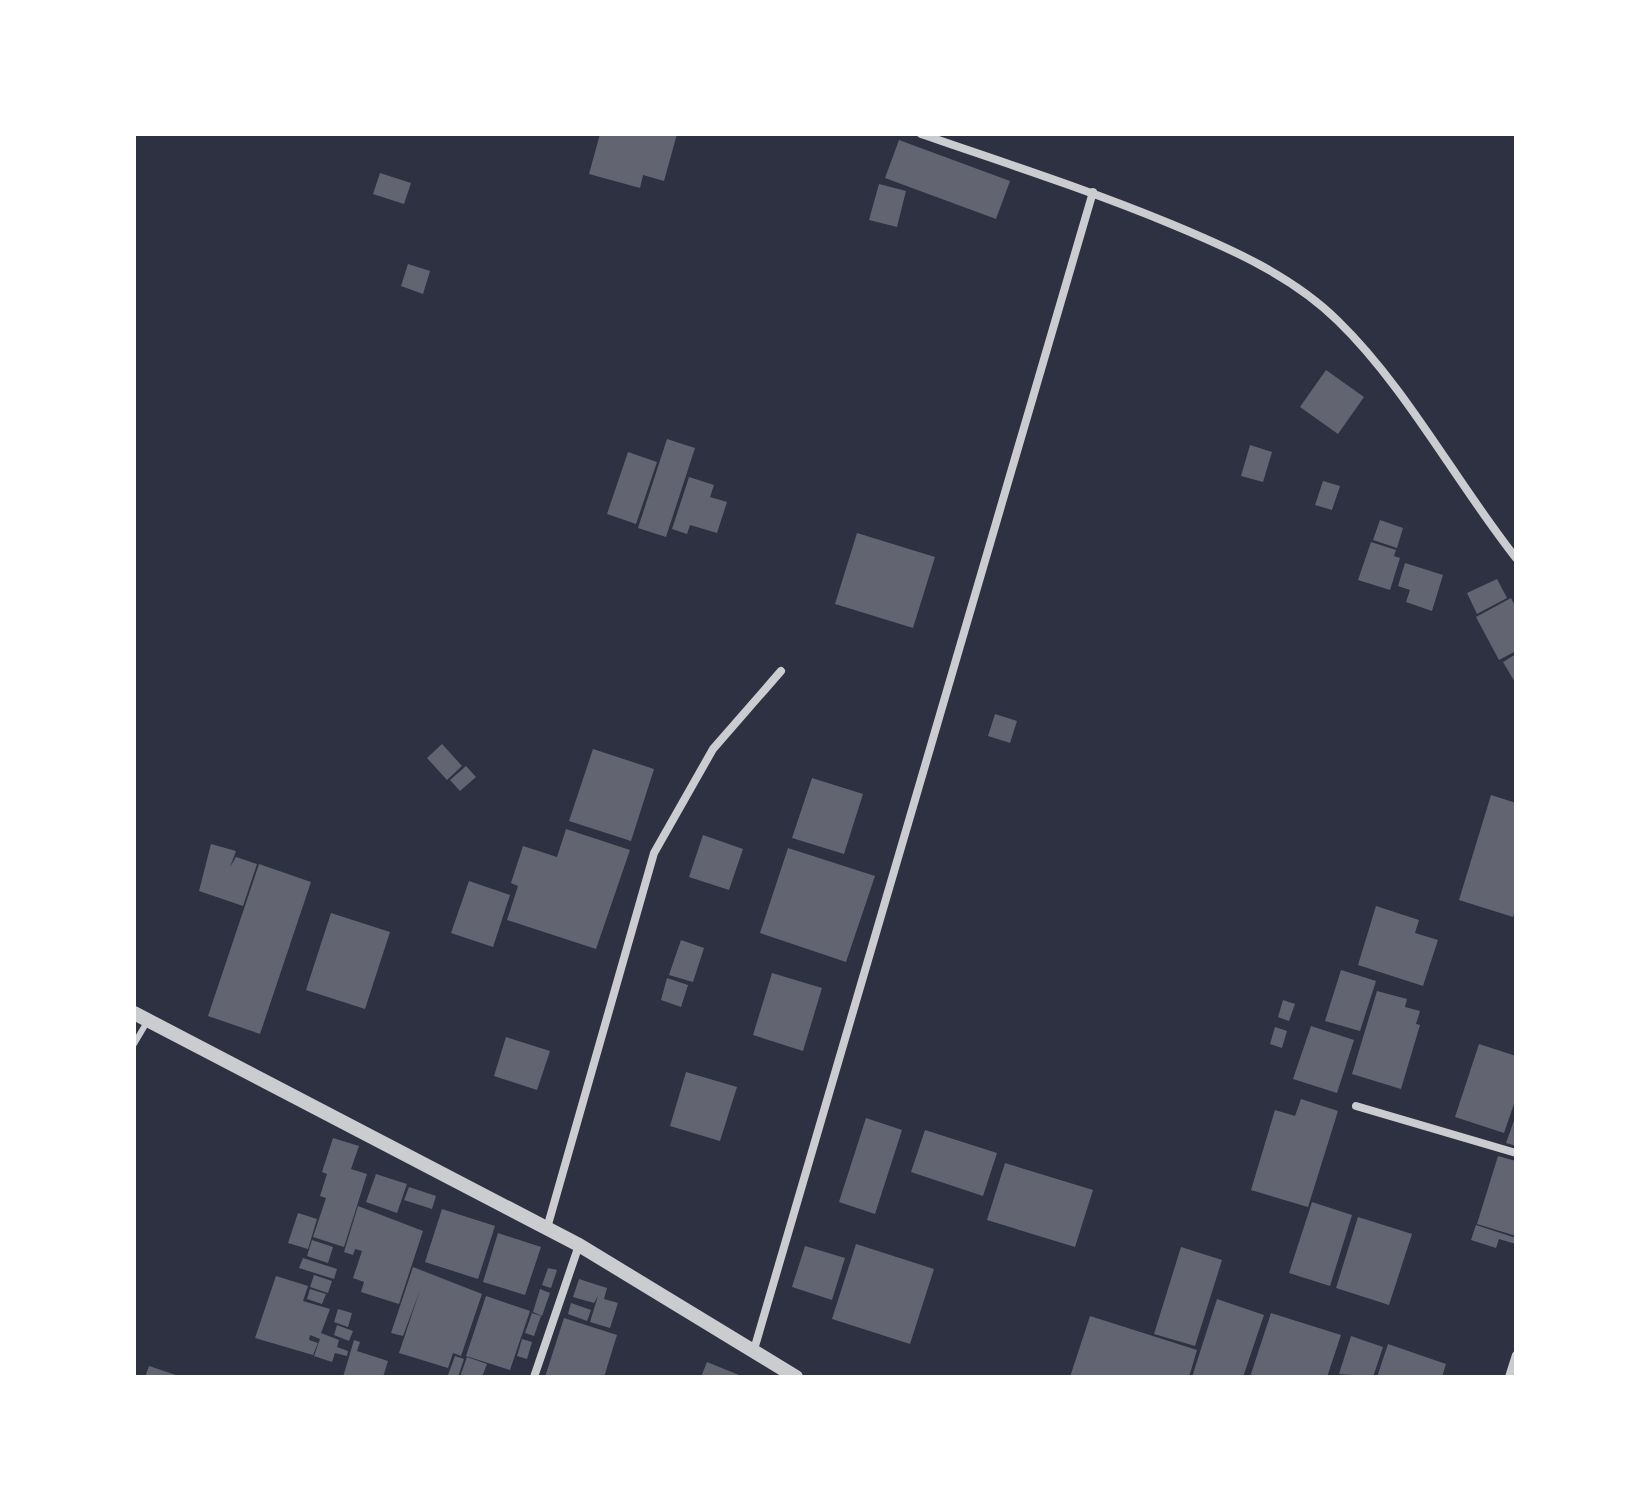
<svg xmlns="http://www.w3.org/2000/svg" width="1650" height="1511" viewBox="0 0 1650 1511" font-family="'DM Sans',sans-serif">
<rect width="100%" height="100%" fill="#2d3142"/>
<!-- building -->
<g fill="#626471">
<polygon points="600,134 677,134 664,181 643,175 640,188 589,174"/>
<polygon points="899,140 1010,181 996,219 885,178"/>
<polygon points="380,173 411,183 404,204 373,194"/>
<polygon points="879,184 906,191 897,227 869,220"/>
<polygon points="408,264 430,271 423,294 401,286"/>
<polygon points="1326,370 1364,397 1338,434 1300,407"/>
<polygon points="667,439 695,448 666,537 638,528"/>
<polygon points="1250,445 1272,452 1263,482 1241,476"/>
<polygon points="628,452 657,462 636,524 607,514"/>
<polygon points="689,477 714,485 710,497 727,502 717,533 690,525 687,534 672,529"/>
<polygon points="1323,481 1340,486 1332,510 1315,505"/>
<polygon points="1380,520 1403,528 1397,548 1373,540"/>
<polygon points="857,533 935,557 913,628 835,604"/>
<polygon points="1371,542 1396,550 1394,556 1400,558 1390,590 1358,580"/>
<polygon points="1405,563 1443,575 1432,611 1406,602 1410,590 1398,586"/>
<polygon points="1497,579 1507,598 1477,614 1467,593"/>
<polygon points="1511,598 1516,608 1516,651 1499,660 1476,617"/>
<polygon points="1516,654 1516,684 1503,662"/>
<polygon points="995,714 1017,721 1010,743 988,736"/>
<polygon points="442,744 462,766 447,780 427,758"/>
<polygon points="593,749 654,769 631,841 569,821"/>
<polygon points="466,766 476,777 460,791 450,780"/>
<polygon points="812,778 863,794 844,854 792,838"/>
<polygon points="1491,795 1516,803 1516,906 1513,917 1459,900"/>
<polygon points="566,829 630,850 596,949 507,920 518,886 511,883 523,846 557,857"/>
<polygon points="703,835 743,849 729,890 689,877"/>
<polygon points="211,844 236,851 230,867 236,857 257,864 243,906 199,891"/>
<polygon points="788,848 875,876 846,962 760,933"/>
<polygon points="259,864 311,882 260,1034 208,1016"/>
<polygon points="469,881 510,895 493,947 451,933"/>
<polygon points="1376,906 1419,920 1415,933 1438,940 1423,986 1358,965"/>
<polygon points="331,913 390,932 365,1009 306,990"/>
<polygon points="681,940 704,948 693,982 669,975"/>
<polygon points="1341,970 1376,981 1360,1031 1325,1021"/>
<polygon points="772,973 822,988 803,1051 753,1035"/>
<polygon points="667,978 688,985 681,1007 661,1000"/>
<polygon points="1377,991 1407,999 1405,1007 1420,1011 1416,1024 1420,1025 1401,1089 1352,1074"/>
<polygon points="1283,1000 1295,1004 1289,1021 1278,1017"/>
<polygon points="1311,1026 1354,1040 1337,1093 1293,1079"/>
<polygon points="1275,1027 1287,1031 1282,1048 1270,1044"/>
<polygon points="506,1037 550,1051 537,1090 494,1076"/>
<polygon points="1479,1044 1516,1056 1516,1098 1504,1133 1455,1117"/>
<polygon points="686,1072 737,1087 720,1141 670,1126"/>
<polygon points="1301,1099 1338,1111 1308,1207 1251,1190 1275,1110 1295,1116"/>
<polygon points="1516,1115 1516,1146 1506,1143"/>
<polygon points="866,1118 902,1130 875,1214 839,1202"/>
<polygon points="925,1130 997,1153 983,1196 911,1172"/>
<polygon points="333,1138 359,1146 351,1169 367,1174 344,1247 313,1237 326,1198 320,1196 327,1174 322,1172"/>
<polygon points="1498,1156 1516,1161 1516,1236 1477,1224"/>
<polygon points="1005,1163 1093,1190 1075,1247 987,1220"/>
<polygon points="376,1174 407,1184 397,1213 366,1202"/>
<polygon points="409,1187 436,1196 432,1209 404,1200"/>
<polygon points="1312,1202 1352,1215 1330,1286 1289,1273"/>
<polygon points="358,1206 423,1231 399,1304 361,1292 364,1282 353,1278 362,1251 355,1249 353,1255 344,1252"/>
<polygon points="442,1209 495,1226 478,1279 425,1262"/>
<polygon points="298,1213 317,1219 308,1249 288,1243"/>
<polygon points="1358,1217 1412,1234 1389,1305 1336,1288"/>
<polygon points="1476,1225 1516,1238 1516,1244 1499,1239 1496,1248 1471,1240"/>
<polygon points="498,1233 541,1247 525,1295 483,1282"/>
<polygon points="312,1240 333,1247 328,1263 307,1256"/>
<polygon points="856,1244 934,1269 910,1344 832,1319"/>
<polygon points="805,1246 845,1258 832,1300 792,1287"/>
<polygon points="1181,1247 1222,1260 1195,1346 1154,1334"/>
<polygon points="303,1258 337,1269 334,1279 299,1268"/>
<polygon points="413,1267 482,1294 461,1356 453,1353 448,1368 399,1353 420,1290 403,1336 391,1333"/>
<polygon points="548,1268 557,1270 551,1288 542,1285"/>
<polygon points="314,1275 332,1281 328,1293 310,1287"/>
<polygon points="276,1276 308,1286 303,1301 330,1309 321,1333 339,1340 337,1347 348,1351 347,1356 335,1353 332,1362 314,1356 320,1339 310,1335 309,1340 318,1343 313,1355 255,1338"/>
<polygon points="579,1279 607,1288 604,1299 618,1303 610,1328 590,1322 598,1296 594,1303 573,1297"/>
<polygon points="310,1289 326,1294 322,1304 307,1299"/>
<polygon points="540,1289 550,1293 542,1316 533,1312"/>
<polygon points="486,1296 530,1311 510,1370 466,1356"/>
<polygon points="1217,1299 1264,1315 1243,1377 1192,1377"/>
<polygon points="571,1303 591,1310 587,1321 568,1314"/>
<polygon points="338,1309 352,1313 348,1327 334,1322"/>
<polygon points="532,1313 541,1316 534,1336 525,1333"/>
<polygon points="1271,1313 1341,1335 1327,1377 1250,1377"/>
<polygon points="1090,1316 1197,1350 1189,1377 1070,1377"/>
<polygon points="564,1318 617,1335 604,1377 545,1377"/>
<polygon points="337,1325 353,1331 349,1341 334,1335"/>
<polygon points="1351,1336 1383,1347 1373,1377 1339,1374"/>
<polygon points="522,1339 532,1342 527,1359 517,1356"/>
<polygon points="354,1340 360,1342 357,1351 388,1361 383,1377 343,1377"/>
<polygon points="1388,1344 1446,1364 1442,1377 1377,1377"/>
<polygon points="455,1356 464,1359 458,1377 448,1375"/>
<polygon points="467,1357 487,1364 482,1377 460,1377"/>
<polygon points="707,1362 744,1377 701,1377"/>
<polygon points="149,1366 179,1376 179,1377 145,1377"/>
</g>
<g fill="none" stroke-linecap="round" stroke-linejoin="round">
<!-- service -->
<polyline stroke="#caccd0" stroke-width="6" points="134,1044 147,1022"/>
<!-- minor -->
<g stroke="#caccd0" stroke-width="8">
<path d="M921,134C1005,163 1089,190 1171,224C1229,248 1293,276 1338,321C1406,387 1456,482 1516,558"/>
<polyline points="1356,1106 1516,1153"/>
<polyline points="547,1228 654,853 713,749 781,671"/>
<polyline points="753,1353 1093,192"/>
<polyline points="534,1377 579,1245"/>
<polyline points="1509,1377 1516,1355"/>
</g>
<!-- tertiary -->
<polyline stroke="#caccd0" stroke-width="14" points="134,1013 579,1245 796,1377"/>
</g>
<!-- border -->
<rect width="1650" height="1511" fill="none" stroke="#ffffff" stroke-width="272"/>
</svg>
